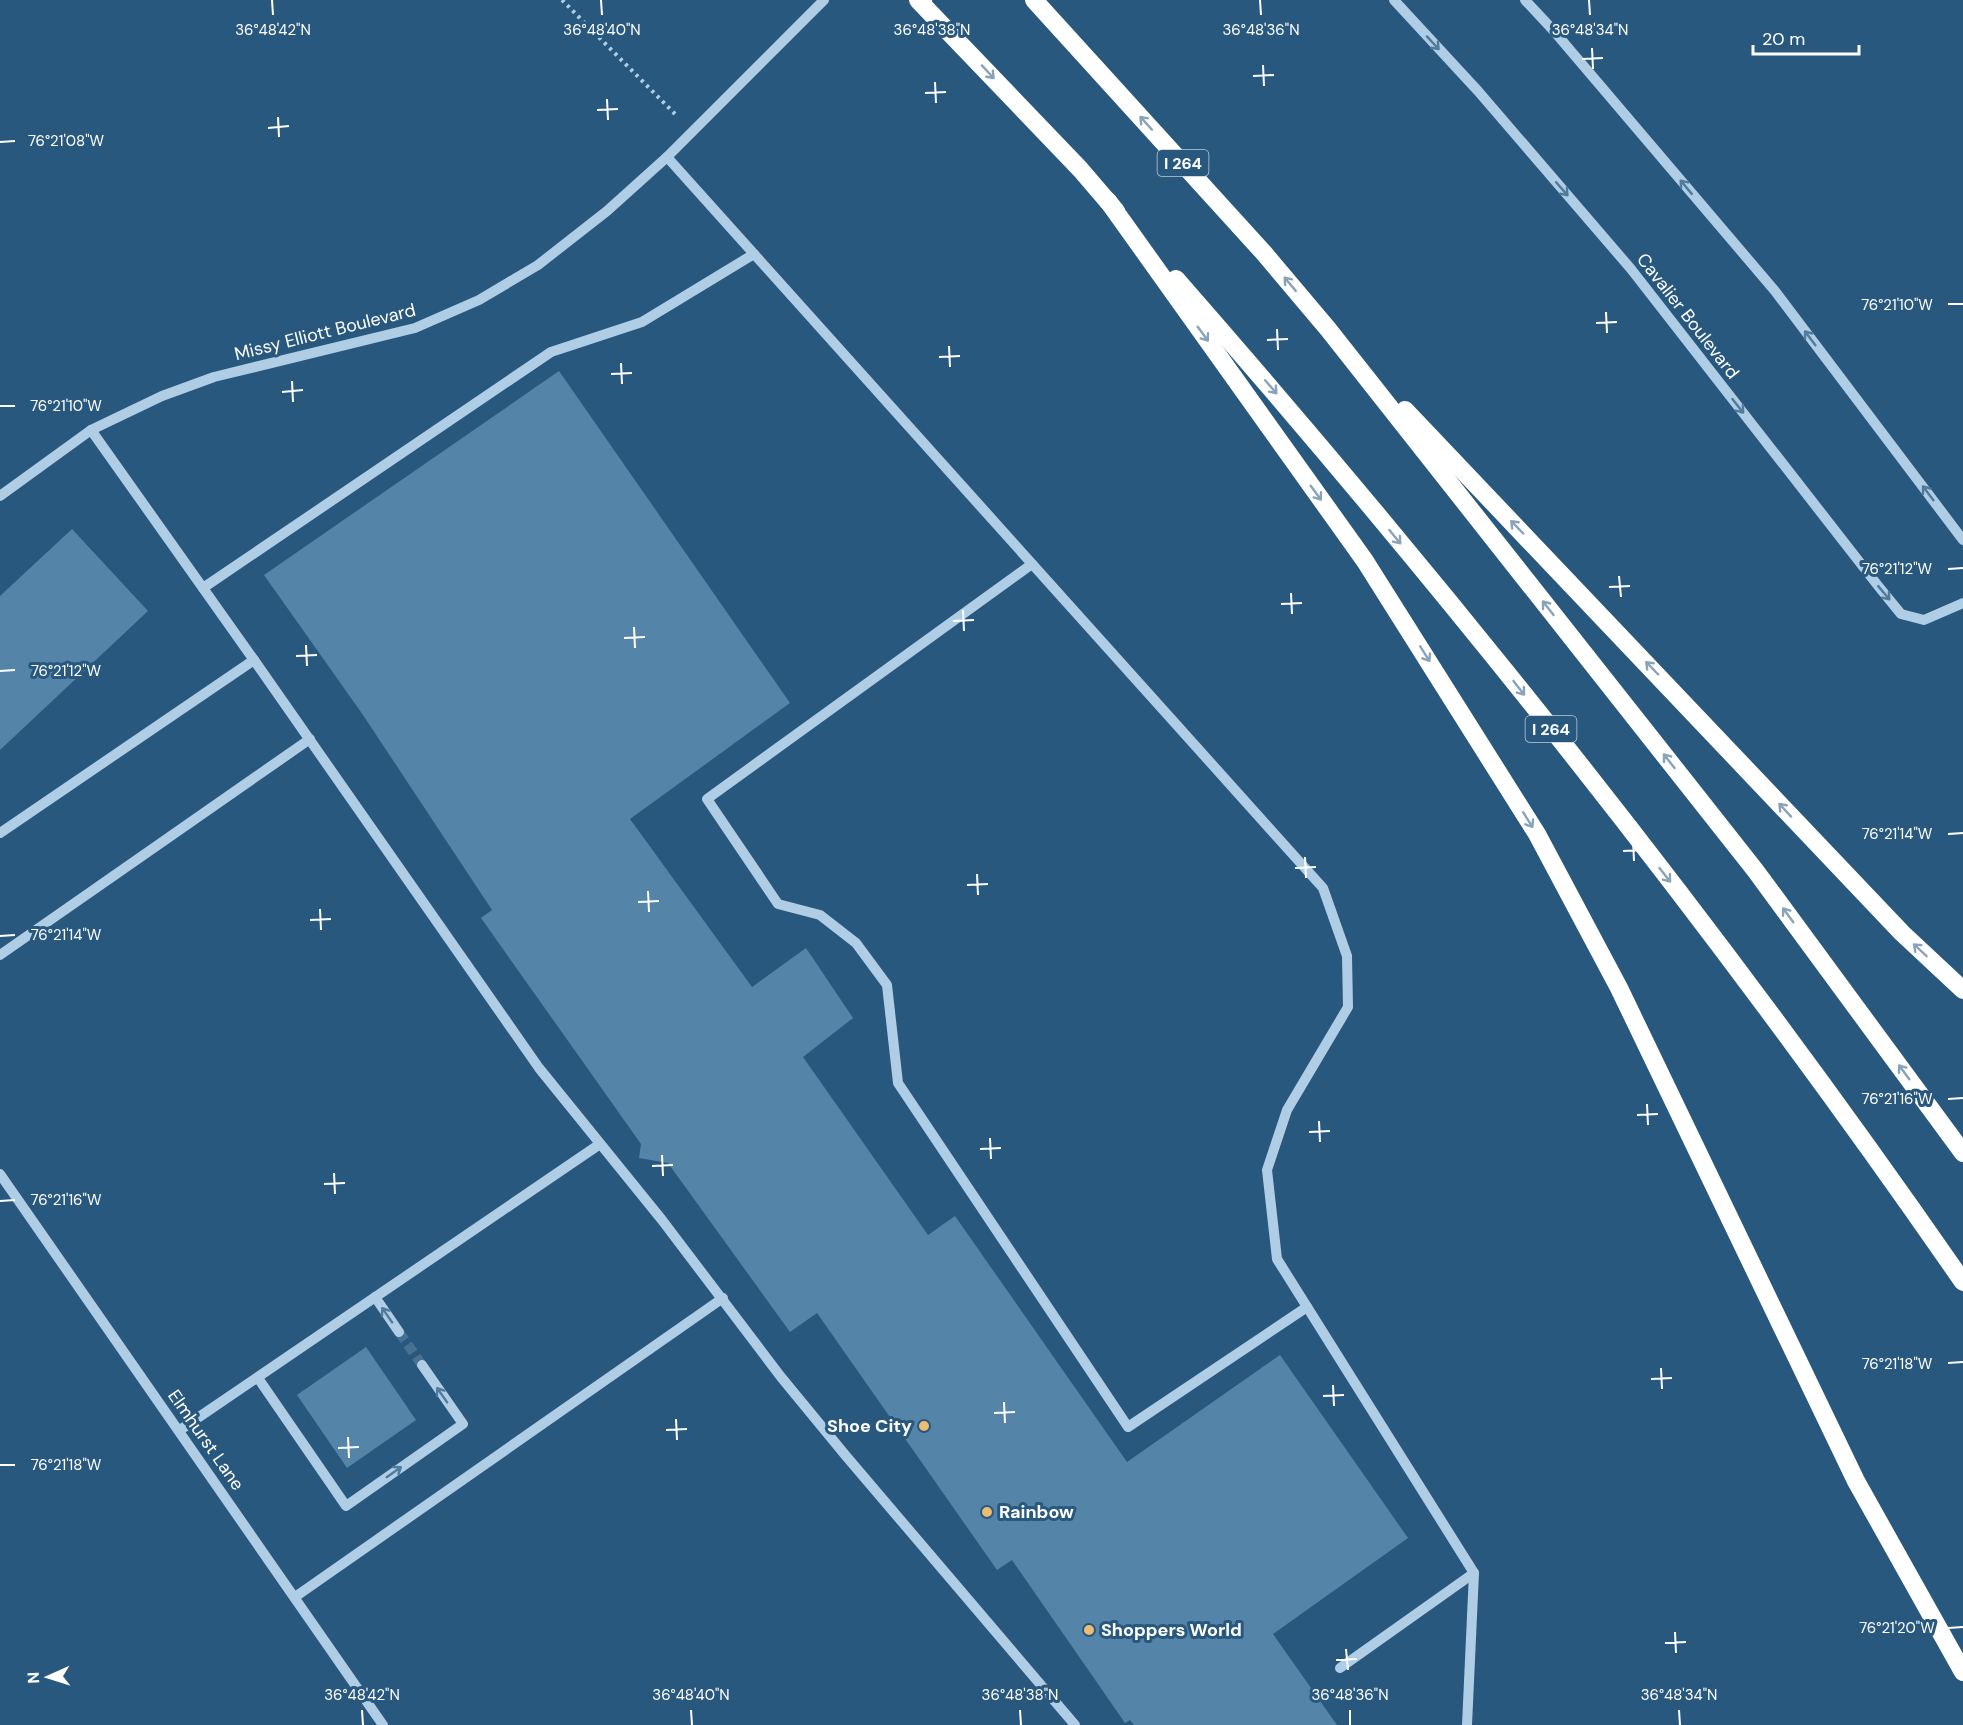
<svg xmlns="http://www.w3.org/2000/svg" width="1963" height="1725" viewBox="0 0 1963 1725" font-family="'DM Sans',sans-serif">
<rect width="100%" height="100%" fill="#28587e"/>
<!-- building -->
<g fill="#5584a9">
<polygon points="559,371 790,703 630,819 752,987 806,948 853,1018 803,1057 928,1235 955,1216 1127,1462 1280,1355 1408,1538 1273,1634 1337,1725 1134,1725 1130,1720 1125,1723 1012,1560 997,1570 817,1313 790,1332 668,1163 639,1158 641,1144 481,918 492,910 363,715 264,575"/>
<polygon points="72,529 148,611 0,750 0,596"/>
<polygon points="366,1347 416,1420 347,1468 297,1395"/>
</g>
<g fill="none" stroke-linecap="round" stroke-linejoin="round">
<!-- minor-tunnel -->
<polyline stroke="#487191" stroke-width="10" stroke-dasharray="10 5" stroke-linecap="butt" points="399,1332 422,1365"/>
<!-- path -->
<polyline stroke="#afcee5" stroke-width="4" stroke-dasharray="3 4.5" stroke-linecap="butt" points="562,0 677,116"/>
<!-- minor -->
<g stroke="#afcee5" stroke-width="10">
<polyline points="1394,0 1478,91 1631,269 1879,587 1901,614 1924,620 1963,603"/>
<polyline points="1525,0 1553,30 1775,291 1963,540"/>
<polyline points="667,157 1323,888 1347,956 1348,1007 1287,1110 1267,1170 1277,1259 1474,1573 1467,1725"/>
<polyline points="91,430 254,660 539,1068 662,1220 781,1377 846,1456 1075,1725"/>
<polyline points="0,496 91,430 162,396 214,377 415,328 479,300 538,265 607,211 667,157 824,0"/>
<polyline points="1032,564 707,799 778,904 820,915 856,943 887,985 898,1083 1128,1427 1307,1307"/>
<polyline points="203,588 551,352 642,322 754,254"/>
<polyline points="0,833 254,660"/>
<polyline points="0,955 310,739"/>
<polyline points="0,1174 383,1725"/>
<polyline points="375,1297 399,1332"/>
<polyline points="258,1378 346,1506 463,1424 422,1365"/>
<polyline points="180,1430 600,1144"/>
<polyline points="295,1597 723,1298"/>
<polyline points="1340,1668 1474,1573"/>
</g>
<!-- highway -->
<g stroke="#fff" stroke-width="18">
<polyline points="918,0 1080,169 1116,211"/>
<polyline points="1034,0 1263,252 1328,329 1755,870 1963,1153"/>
<polyline points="1108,201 1365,561 1537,834 1619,988 1856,1481 1963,1672"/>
<path d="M1176,279C1456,599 1721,932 1963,1282"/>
<polyline points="1405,410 1902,933 1963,990"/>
</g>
</g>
<!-- one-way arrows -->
<defs><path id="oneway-shaft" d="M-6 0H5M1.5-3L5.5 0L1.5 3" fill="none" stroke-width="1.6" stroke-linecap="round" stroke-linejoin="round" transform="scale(1.5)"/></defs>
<g stroke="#507b9d">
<use href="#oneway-shaft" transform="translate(1433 43) rotate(47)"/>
<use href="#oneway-shaft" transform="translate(1686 187) rotate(-130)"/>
<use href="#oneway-shaft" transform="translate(1562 189) rotate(49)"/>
<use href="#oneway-shaft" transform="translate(1810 338) rotate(-127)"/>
<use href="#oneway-shaft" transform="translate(1738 406) rotate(52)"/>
<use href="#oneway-shaft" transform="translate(1928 493) rotate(-127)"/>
<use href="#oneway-shaft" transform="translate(1884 593) rotate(50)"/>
<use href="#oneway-shaft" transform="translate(387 1315) rotate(-125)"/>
<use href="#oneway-shaft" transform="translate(442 1395) rotate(-125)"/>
<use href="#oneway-shaft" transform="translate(394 1472) rotate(-35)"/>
</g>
<g stroke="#89a3b8">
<use href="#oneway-shaft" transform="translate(988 72) rotate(47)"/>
<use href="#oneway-shaft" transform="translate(1146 123) rotate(-132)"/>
<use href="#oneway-shaft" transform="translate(1290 284) rotate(-130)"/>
<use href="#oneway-shaft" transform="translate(1203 334) rotate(54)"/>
<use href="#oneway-shaft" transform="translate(1271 387) rotate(49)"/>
<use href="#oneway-shaft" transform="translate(1316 493) rotate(54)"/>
<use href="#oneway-shaft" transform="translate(1517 527) rotate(-134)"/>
<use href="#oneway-shaft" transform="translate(1395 537) rotate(51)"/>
<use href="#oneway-shaft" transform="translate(1548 608) rotate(-128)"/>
<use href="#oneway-shaft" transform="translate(1425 654) rotate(58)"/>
<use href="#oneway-shaft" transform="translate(1652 668) rotate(-134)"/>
<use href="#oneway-shaft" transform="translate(1519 688) rotate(52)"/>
<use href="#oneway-shaft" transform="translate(1669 761) rotate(-128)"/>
<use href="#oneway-shaft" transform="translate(1785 810) rotate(-133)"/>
<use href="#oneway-shaft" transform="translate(1528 820) rotate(58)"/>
<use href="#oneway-shaft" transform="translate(1665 875) rotate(52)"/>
<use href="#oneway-shaft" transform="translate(1788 915) rotate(-126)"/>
<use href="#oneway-shaft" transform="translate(1920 950) rotate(-137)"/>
<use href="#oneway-shaft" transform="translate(1904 1072) rotate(-126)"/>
</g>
<!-- ticks -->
<path fill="none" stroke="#fff" stroke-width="2" d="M272,0L273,15M601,0L602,15M931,0L932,15M1260,0L1261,15M1589,0L1590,15M1592,48L1593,69M1582,59L1603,58M1263,65L1264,86M1253,76L1274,75M935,82L936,103M925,93L946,92M607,99L608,120M597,110L618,109M278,117L279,137M268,128L289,126M0,142L15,141M1948,304H1963M1606,312L1607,333M1596,323L1617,322M1277,329L1278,350M1267,340L1288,339M949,346L950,367M939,357L960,356M621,363L622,384M611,374L632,373M292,381L293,402M282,392L303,390M0,406H15M1948,569L1963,568M1619,576L1621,597M1609,587L1630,586M1291,593L1292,614M1281,604L1302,603M963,610L964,631M953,621L974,620M634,627L635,648M624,638L645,637M306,645L307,666M296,656L317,655M0,671L15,670M1948,834L1963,833M1633,840L1634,861M1623,851L1644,850M1305,857L1306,878M1295,868L1316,867M977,874L978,895M967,885L988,884M648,891L649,912M638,902L659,901M320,909L321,930M310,920L331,919M0,936L15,935M1948,1099L1963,1098M1647,1104L1648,1125M1637,1115L1658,1114M1319,1121L1320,1142M1309,1132L1330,1131M990,1138L991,1159M980,1149L1001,1148M662,1155L663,1176M652,1166L673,1165M334,1173L335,1194M324,1184L345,1183M0,1201L15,1200M1948,1363L1963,1362M1661,1368L1662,1389M1651,1379L1672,1378M1333,1385L1334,1406M1323,1396L1344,1395M1004,1402L1005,1423M994,1413L1015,1412M676,1419L677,1440M666,1430L687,1429M348,1437L349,1458M338,1448L359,1447M0,1465H15M1948,1628L1963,1627M1675,1632L1676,1653M1665,1643L1686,1642M1346,1649L1348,1670M1336,1660L1357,1659M362,1710L363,1725M691,1710L692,1725M1020,1710L1021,1725M1350,1710V1725M1679,1710L1680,1725"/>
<!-- markers -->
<g fill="#ecbc75" stroke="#28587e" stroke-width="2">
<circle cx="924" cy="1426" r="6"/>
<circle cx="987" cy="1512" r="6"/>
<circle cx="1089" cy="1630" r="6"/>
</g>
<g text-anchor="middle" stroke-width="6" stroke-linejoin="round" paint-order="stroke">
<!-- shield labels -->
<g fill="#28587e" stroke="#becdd8" stroke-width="1.5">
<rect x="1157.5" y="150" width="51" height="26" rx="4.5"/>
<rect x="1525.5" y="716" width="51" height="26" rx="4.5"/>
</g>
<g font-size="16" font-weight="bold" fill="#fff">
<text x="1183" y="169">I 264</text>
<text x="1551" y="735">I 264</text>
</g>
<!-- street labels -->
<g font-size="18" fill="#fff" stroke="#28587e">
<text transform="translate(1688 316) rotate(52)" y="6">Cavalier Boulevard</text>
<text transform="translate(325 332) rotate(-14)" y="6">Missy Elliott Boulevard</text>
<text transform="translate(206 1440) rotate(55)" y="6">Elmhurst Lane</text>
</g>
<!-- poi labels -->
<g font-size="18" font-weight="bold" fill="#fff" stroke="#28587e" text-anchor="start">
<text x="912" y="1432" text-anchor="end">Shoe City</text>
<text x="999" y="1518">Rainbow</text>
<text x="1101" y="1636">Shoppers World</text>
</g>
</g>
<g font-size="15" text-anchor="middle" fill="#fff" stroke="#28587e" stroke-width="6" stroke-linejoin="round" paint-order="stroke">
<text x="273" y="35">36°48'42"N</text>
<text x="602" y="35">36°48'40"N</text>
<text x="932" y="35">36°48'38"N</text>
<text x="1261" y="35">36°48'36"N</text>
<text x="1590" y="35">36°48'34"N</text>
<text x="66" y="146">76°21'08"W</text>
<text x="1897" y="310">76°21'10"W</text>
<text x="66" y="411">76°21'10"W</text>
<text x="1897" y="574">76°21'12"W</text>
<text x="66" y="676">76°21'12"W</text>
<text x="1897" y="839">76°21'14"W</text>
<text x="66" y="940">76°21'14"W</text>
<text x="1897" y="1104">76°21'16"W</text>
<text x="66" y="1205">76°21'16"W</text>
<text x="1897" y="1369">76°21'18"W</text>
<text x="66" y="1470">76°21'18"W</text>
<text x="1897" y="1633">76°21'20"W</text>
<text x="362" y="1700">36°48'42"N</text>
<text x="691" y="1700">36°48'40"N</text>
<text x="1020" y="1700">36°48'38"N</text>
<text x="1350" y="1700">36°48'36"N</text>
<text x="1679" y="1700">36°48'34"N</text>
</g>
<!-- north arrow -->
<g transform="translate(48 1677) rotate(267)" stroke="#28587e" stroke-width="4.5" paint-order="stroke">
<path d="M0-4.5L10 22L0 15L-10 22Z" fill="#ffffff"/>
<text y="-9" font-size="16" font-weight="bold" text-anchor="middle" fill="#ffffff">N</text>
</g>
<!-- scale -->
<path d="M1753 45v9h106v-9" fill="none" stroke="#ffffff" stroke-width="3"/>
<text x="1762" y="45" font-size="18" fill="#ffffff" stroke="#28587e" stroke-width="4.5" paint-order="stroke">20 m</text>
</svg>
